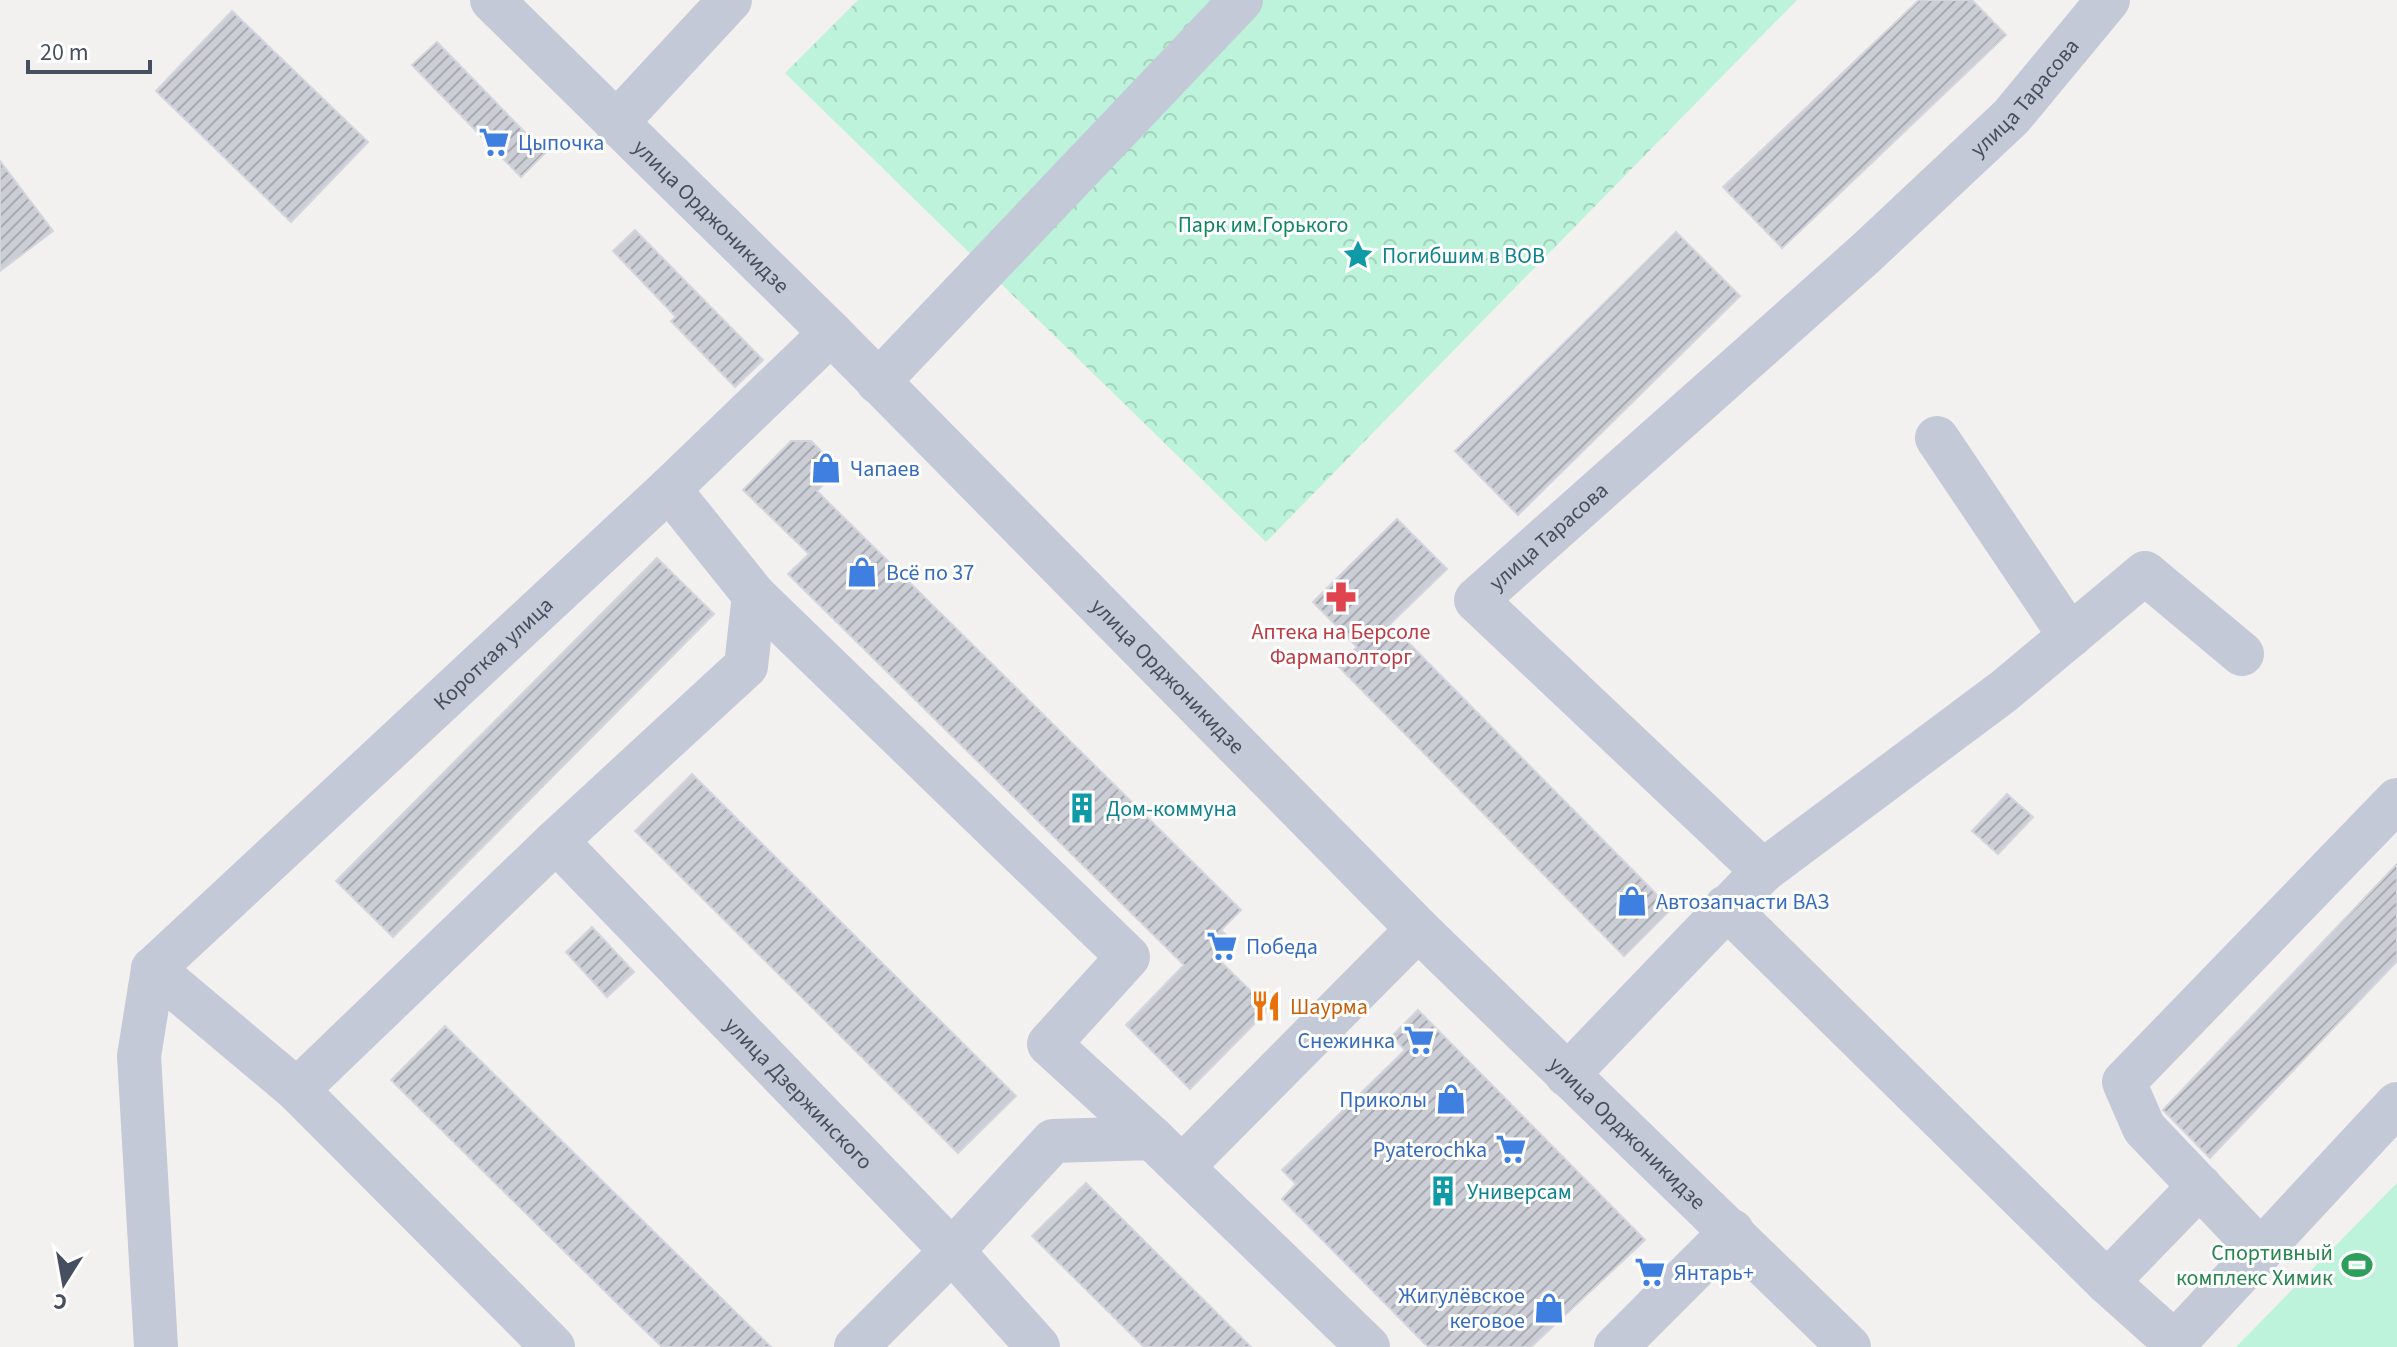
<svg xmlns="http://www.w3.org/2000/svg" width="2397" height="1347" viewBox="0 0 2397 1347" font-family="'Source Sans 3',sans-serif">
<defs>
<pattern id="forest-crowns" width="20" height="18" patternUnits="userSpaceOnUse" patternTransform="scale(2)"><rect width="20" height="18" fill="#bcf3da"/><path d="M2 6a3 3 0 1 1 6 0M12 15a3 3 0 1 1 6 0" fill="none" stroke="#a3d2be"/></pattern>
<pattern id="building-hatch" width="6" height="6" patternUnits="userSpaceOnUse" patternTransform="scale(2)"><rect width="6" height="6" fill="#ccced6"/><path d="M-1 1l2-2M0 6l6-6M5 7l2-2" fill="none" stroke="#a7aab1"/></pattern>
</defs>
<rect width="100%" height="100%" fill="#f3f0f0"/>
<!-- forest -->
<polygon fill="url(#forest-crowns)" points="858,0 1797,0 1266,542 785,73"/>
<!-- garden -->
<polygon fill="#bcf3da" points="2397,1183 2397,1347 2236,1347"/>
<!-- building -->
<g fill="url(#building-hatch)" stroke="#d4d5dc" stroke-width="2">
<polygon points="1919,0 1972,0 2006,35 1782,248 1723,187"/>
<polygon points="232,11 368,142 291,222 156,91"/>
<polygon points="437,42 545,153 521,177 412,65"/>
<polygon points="0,161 53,231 0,271"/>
<polygon points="635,230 763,360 735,387 671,321 676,317 613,251"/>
<polygon points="1676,232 1740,296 1518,515 1455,451"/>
<polygon points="791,441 811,441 839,469 817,491 1241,910 1221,930 1235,944 1219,960 1269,1009 1190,1089 1126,1025 1184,965 788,574 809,554 743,490"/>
<polygon points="1397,519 1447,569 1390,624 1671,909 1624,956 1338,666 1357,647 1313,602"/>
<polygon points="657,558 714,614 393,937 336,881"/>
<polygon points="692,774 1016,1096 958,1153 635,831"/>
<polygon points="2007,794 2033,817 1998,854 1972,831"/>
<polygon points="2397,864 2397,961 2210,1158 2163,1110"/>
<polygon points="592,927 634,972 607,997 566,952"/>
<polygon points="1418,1010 1645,1240 1531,1347 1428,1347 1282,1199 1296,1184 1282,1170 1405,1050 1392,1036"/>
<polygon points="445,1026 771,1347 662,1347 631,1317 391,1080"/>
<polygon points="1086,1183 1251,1347 1144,1347 1032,1236"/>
</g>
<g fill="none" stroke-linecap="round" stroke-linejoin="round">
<!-- minor -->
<g stroke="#c3c9d6" stroke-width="44">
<path id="s1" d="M492,0L831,333L1418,929L1849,1347"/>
<polyline points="616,123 730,0"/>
<polyline points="878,382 1241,0"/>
<polyline points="1937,438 2070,636"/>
<polyline points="754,595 1128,957 1049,1044 1152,1138"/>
<path id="s2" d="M556,841L952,1251L1038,1347"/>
<polyline points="1763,871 2004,691 2145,573 2242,654"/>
<polyline points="1726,907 2107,1282 2175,1343"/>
<path id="s3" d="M153,969L669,489L831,333"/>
<polyline points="153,969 297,1090 553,1347"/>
<polyline points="153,969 139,1056 156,1347"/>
<path id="s4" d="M1567,1075L1763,871L1476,600L1865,254L2011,117L2108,0"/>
<polyline points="297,1090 556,841 746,666 754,595 669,489"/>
<polyline points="1182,1167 1368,1347"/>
<polyline points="2261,1251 2144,1128 2124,1082 2397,800"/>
<polyline points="2107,1282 2200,1186"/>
<polyline points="856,1347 952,1251 1053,1141 1152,1138 1182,1167 1418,929"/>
<polyline points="1616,1347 1732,1231"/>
<polyline points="2171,1347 2397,1104"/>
</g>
</g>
<!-- icons -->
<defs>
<g id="supermarket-bare" transform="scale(2.4)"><path d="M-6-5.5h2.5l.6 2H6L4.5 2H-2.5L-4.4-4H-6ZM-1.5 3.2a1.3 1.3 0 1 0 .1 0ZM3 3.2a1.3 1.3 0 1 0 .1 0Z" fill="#3f7fe0" stroke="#fff" stroke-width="2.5" paint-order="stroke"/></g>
<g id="sight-bare" transform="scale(2.4)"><path d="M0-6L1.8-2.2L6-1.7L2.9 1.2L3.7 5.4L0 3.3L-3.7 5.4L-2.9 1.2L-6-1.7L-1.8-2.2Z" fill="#0f9aa8" stroke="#fff" stroke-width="2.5" paint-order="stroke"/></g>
<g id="shop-bare" transform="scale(2.4)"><path d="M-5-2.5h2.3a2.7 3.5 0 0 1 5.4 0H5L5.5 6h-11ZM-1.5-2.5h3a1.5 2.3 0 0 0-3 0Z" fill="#3f7fe0" stroke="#fff" stroke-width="2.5" paint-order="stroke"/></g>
<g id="pharmacy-bare" transform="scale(2.4)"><path d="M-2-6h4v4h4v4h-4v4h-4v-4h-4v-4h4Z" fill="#e0444e" stroke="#fff" stroke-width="2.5" paint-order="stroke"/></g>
<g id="building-bare" transform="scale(2.4)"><path d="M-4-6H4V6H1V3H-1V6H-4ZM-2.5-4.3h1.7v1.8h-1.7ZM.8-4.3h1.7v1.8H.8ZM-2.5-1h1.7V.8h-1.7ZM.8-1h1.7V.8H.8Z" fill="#0f9aa8" stroke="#fff" stroke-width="2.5" paint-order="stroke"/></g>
<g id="restaurant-bare" transform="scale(2.4)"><path d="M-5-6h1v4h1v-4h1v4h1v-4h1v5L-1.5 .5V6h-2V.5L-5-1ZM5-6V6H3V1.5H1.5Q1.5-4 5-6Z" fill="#e8710a" stroke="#fff" stroke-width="2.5" paint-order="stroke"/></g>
<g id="stadium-bare" transform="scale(2.4)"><path d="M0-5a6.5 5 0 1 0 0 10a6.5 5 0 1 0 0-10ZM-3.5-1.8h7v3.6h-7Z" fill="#2e9e5b" stroke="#fff" stroke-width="2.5" paint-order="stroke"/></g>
</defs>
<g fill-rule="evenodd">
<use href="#supermarket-bare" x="494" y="142"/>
<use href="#sight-bare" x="1358" y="255"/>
<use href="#shop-bare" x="826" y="468"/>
<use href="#shop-bare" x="862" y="572"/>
<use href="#pharmacy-bare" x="1341" y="597"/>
<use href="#building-bare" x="1082" y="808"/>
<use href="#shop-bare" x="1632" y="901"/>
<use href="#supermarket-bare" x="1222" y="946"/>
<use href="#restaurant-bare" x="1266" y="1006"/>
<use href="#supermarket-bare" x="1419" y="1040"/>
<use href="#shop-bare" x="1451" y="1099"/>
<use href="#supermarket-bare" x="1511" y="1149"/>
<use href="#building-bare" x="1443" y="1191"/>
<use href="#stadium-bare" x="2357" y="1265"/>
<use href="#supermarket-bare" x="1650" y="1272"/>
<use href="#shop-bare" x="1549" y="1308"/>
</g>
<g text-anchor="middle" stroke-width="6" stroke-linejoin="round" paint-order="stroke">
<!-- street labels -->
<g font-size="22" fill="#464f5f" stroke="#fff">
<text dy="8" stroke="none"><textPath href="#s4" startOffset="1422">улица Тарасова</textPath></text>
<text dy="8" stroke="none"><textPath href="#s1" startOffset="308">улица Орджоникидзе</textPath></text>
<text dy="8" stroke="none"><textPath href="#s4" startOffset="774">улица Тарасова</textPath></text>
<text dy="8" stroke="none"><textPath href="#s3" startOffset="464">Короткая улица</textPath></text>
<text dy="8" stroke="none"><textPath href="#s1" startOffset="956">улица Орджоникидзе</textPath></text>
<text dy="8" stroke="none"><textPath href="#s2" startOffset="350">улица Дзержинского</textPath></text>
<text dy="8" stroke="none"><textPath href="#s1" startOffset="1604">улица Орджоникидзе</textPath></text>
</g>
<!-- shop labels -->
<g font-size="22" fill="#366cbe" stroke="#fff" text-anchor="start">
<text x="518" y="150">Цыпочка</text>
<text x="850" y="476">Чапаев</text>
<text x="886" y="580">Всё по 37</text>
<text x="1656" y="909">Автозапчасти ВАЗ</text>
<text x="1246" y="954">Победа</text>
<text x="1395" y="1048" text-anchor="end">Снежинка</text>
<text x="1427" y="1107" text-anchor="end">Приколы</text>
<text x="1487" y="1157" text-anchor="end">Pyaterochka</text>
<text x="1674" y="1280">Янтарь+</text>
<text x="1525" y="1303" text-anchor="end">Жигулёвское<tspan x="1525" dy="25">кеговое</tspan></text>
</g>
<!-- park labels -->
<g font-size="22" fill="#108760" stroke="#fff">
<text x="1263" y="232">Парк им.Горького</text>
</g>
<!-- culture labels -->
<g font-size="22" fill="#0d838f" stroke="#fff" text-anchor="start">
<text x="1382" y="263">Погибшим в ВОВ</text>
<text x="1106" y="816">Дом-коммуна</text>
<text x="1467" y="1199">Универсам</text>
</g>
<!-- health labels -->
<g font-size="22" fill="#be3a42" stroke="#fff">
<text x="1341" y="639">Аптека на Берсоле<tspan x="1341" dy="25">Фармаполторг</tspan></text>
</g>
<!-- food labels -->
<g font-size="22" fill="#c56008" stroke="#fff" text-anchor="start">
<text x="1290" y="1014">Шаурма</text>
</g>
<!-- leisure labels -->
<g font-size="22" fill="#27864d" stroke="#fff" text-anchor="end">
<text x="2333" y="1260">Спортивный<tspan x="2333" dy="25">комплекс Химик</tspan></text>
</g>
</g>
<!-- north arrow -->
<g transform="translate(64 1283) rotate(191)" stroke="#ffffff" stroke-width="6" paint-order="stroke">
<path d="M0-6L14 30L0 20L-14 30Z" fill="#464f5f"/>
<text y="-12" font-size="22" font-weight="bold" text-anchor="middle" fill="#464f5f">С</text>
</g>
<!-- scale -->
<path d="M28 60v12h122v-12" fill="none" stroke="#464f5f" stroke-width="4"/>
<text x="40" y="60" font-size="24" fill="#464f5f" stroke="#ffffff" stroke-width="6" paint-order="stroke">20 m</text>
</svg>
